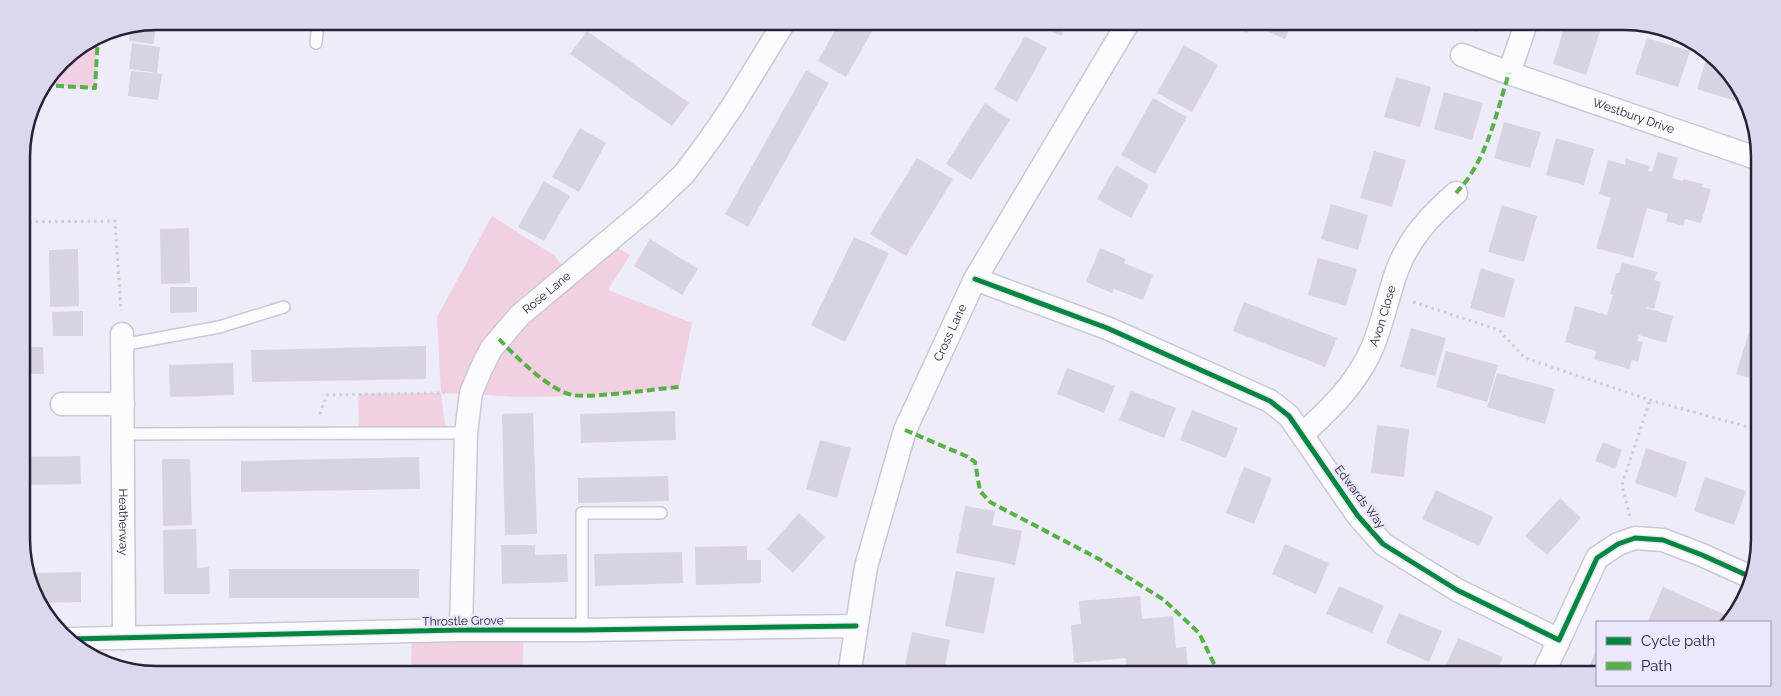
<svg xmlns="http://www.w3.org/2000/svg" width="1781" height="696" viewBox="0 0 1781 696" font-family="Raleway,sans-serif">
<rect width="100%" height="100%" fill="#eeecf8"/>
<!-- green -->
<g fill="#f1d0e1">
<polygon points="86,43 97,44 95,88 44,85 67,55"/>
<path d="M492,216L555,256L568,274L607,242L630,255L608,290L692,323L679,387C629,393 580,396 530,397C500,397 471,393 441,393L446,433H359L358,394L441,393L437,317Z"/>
<polygon points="524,630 522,675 411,675 412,631"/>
</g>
<!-- building -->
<g fill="#d9d2e1">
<polygon points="156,21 154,44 129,41 131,26"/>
<polygon points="275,21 302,21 301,25 275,23"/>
<polygon points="715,21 738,21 731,32"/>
<polygon points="840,21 878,21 846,77 818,61"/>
<polygon points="1032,21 1068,21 1061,36"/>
<polygon points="1221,21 1293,21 1285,39 1250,24 1247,33"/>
<polygon points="1445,21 1479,21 1476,32"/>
<polygon points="1566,21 1581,21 1601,28 1586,75 1553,64"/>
<polygon points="587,31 689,103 672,126 570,54"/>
<polygon points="1025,36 1047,48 1017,102 994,89"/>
<polygon points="1647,38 1690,51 1678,87 1635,74"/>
<polygon points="132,43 160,47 157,73 129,69"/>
<polygon points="1184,45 1218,65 1192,112 1157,93"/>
<polygon points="1707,57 1731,74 1742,103 1697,89"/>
<polygon points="806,70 829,83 748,227 725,214"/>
<polygon points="131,71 162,74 158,100 128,96"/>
<polygon points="1396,77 1431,87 1420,127 1384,117"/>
<polygon points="1444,92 1483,103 1472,140 1434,129"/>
<polygon points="1153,98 1187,117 1155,174 1121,155"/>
<polygon points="985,103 1010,120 971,180 946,164"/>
<polygon points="1504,122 1541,132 1530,168 1494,158"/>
<polygon points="580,128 606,143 579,192 552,177"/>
<polygon points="1556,138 1594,149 1584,185 1546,175"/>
<polygon points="1374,151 1406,160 1392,207 1360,198"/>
<polygon points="1658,152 1678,158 1672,178 1683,181 1683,179 1703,184 1702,187 1711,189 1701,223 1685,219 1683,226 1666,221 1668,214 1647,208 1633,258 1596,248 1611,198 1599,194 1608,160 1625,165 1626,159 1650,166 1648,171 1652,172"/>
<polygon points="917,158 953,179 906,256 870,234"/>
<polygon points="1116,165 1149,185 1131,218 1097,199"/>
<polygon points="544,181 570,196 544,241 518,227"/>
<polygon points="1331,204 1368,215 1358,250 1321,239"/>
<polygon points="1502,205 1537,216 1524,262 1488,252"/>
<polygon points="189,228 190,283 161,284 160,229"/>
<polygon points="854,237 889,253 845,342 811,325"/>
<polygon points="650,239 698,269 682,295 634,266"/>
<polygon points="1100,248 1126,259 1124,263 1153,275 1143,300 1114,289 1112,293 1086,282"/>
<polygon points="78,249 79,306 50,307 49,250"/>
<polygon points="1318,258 1357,269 1346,306 1308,295"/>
<polygon points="1622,262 1657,272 1654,280 1661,282 1654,309 1647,307 1646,308 1673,316 1666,343 1639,335 1637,341 1643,342 1638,362 1632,360 1629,369 1594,359 1596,351 1565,342 1575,306 1607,315 1613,295 1610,294 1616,273 1619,273"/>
<polygon points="1481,268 1515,279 1504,318 1470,308"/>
<polygon points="170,287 197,287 197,312 170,313"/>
<polygon points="1759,300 1759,381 1736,374 1749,332 1752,333 1754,325 1751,325"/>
<polygon points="1244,302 1337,338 1325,367 1233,331"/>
<polygon points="83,311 83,336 53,336 52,312"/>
<polygon points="1411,328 1446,338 1435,376 1400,367"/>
<polygon points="426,346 426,379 252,382 251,350"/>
<polygon points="23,347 43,347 44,374 23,374"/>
<polygon points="1446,351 1498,365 1487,402 1436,387"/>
<polygon points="233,363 234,395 170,397 169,365"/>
<polygon points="1067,368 1115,386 1104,413 1057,394"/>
<polygon points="1497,373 1555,389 1545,424 1487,407"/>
<polygon points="1131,391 1176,408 1164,438 1119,420"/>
<polygon points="1192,410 1238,428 1226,458 1180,440"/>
<polygon points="675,411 676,440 581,443 580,414"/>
<polygon points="533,413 537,534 505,535 502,414"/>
<polygon points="1377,425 1409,429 1404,477 1371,473"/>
<polygon points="820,440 851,448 837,498 806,489"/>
<polygon points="1603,442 1622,450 1615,469 1595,461"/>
<polygon points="1646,448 1687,462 1676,497 1635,483"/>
<polygon points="80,456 81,484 23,485 23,457"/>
<polygon points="419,457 420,489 241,492 241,461"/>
<polygon points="162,459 190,459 192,525 163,526"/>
<polygon points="1244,467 1272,478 1254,524 1226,513"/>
<polygon points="668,476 669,501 578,503 578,478"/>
<polygon points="1705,477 1746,491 1734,525 1694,511"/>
<polygon points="1436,490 1493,517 1479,546 1422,519"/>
<polygon points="1560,498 1581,518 1547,555 1525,536"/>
<polygon points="965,506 995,511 992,525 1022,531 1015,565 956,553"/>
<polygon points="799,513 825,537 793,573 767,549"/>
<polygon points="196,529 197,568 209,567 210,594 164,594 163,530"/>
<polygon points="1285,544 1329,563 1316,594 1272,574"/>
<polygon points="501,545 535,545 535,555 567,554 568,582 502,584"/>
<polygon points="747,546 747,560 761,560 761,583 696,585 695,547"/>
<polygon points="682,552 683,583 595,586 594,554"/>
<rect x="229" y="569" width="190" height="29"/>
<polygon points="956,571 995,578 984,634 945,626"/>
<polygon points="81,572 81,602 42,603 28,573"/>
<polygon points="1339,586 1384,606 1372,633 1326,614"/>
<polygon points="1663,587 1728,616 1724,622 1650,622 1648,621"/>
<polygon points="1140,596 1142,619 1173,616 1176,648 1186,647 1189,675 1127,675 1126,658 1074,663 1071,625 1081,624 1079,601"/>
<polygon points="1399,613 1442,631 1429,662 1386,643"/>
<polygon points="912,632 950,640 943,675 903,675"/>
<polygon points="1458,638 1503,657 1495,674 1465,675 1446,666"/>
<polygon points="1597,648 1597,674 1586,674"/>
</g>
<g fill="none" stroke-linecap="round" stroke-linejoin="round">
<!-- lane casing -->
<g stroke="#cac7d6" stroke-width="14">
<g id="lane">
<polyline points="316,43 318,21"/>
<polyline points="122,345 219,327 284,307"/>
<polyline points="121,434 466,433"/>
<polyline points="582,630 582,513 661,513"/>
</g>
</g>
<!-- street casing -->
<g stroke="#cac7d6" stroke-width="25">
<g id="street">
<path id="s1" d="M1462,55L1509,73L1759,159"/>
<polyline points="1509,73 1527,21"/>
<polyline points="975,279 1107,328 1270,401 1289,416 1358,516 1383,544 1457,590 1559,640 1597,558 1618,544 1635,538 1663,540 1702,555 1753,578"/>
<path id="s2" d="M122,334L124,638"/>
<polyline points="62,404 123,404"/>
<path id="s3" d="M1303,434C1323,415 1344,396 1359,372C1380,342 1385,302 1398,268C1410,237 1432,214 1456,193"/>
<path id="s4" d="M461,630L466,433L471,393L481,369L491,349L520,315L648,208L684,174L708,142L732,107L785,21"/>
<polyline points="70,639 457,630 582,630 856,626"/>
<polyline points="1543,674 1559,640"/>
<path id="s5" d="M849,675L866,567L905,430L975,279L1129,21"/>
</g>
</g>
<!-- path -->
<g stroke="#cecbd2" stroke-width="3" stroke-dasharray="2.5 4" stroke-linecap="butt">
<polyline points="33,105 23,222 115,221 121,311"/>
<polyline points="1413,302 1499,330 1525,358 1650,400 1759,430"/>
<polyline points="320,414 327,395 445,393"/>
<polyline points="1630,516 1622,485 1650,400"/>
</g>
<!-- lane -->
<use href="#lane" stroke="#fcfcfe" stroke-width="11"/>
<!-- street -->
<use href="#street" stroke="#fcfcfe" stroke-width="22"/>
<!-- quiet -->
<g stroke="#56b146" stroke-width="4" stroke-dasharray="8 4" stroke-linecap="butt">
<polyline points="44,85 95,88 98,36"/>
<path d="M1456,193C1487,161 1496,114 1509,73"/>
<path d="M499,339C515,356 549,390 572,395C585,397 600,395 614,394C636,392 657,389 679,387"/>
<polyline points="905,430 966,456 975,462 980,491 990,502 1099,559 1164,600 1199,633 1217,670 1222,675"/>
</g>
<!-- cycleway casing -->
<g stroke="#ebe7fd" stroke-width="8">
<g id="cycleway">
<polyline points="975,279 1107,328 1270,401 1289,416 1358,516 1383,544 1457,590 1559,640 1597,558 1618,544 1635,538 1663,540 1702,555 1753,578"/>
<polyline points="70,639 457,630 582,630 856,626"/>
</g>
</g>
<!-- cycleway -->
<use href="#cycleway" stroke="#00873e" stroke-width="5"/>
</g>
<g text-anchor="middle" stroke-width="5" stroke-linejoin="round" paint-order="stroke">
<!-- street labels -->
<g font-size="12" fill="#272236" stroke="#ebe7fd">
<text dy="4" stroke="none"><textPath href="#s1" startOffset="182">Westbury Drive</textPath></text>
<text dy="4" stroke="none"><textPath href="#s4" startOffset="365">Rose Lane</textPath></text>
<text dy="4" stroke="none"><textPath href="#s3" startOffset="145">Avon Close</textPath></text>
<text dy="4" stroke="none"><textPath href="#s5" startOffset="359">Cross Lane</textPath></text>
<text transform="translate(1360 497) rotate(53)" y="4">Edwards Way</text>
<text dy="4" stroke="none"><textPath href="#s2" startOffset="188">Heatherway</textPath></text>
<text transform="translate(463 621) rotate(-1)" y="4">Throstle Grove</text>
</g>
</g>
<!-- crop -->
<path d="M0 0H1781V696H0ZM157 30H1624A127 127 0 0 1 1751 157V539A127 127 0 0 1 1624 666H157A127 127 0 0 1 30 539V157A127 127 0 0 1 157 30Z" fill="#dbd7ed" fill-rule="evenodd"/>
<path fill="none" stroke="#272236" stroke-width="2.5" d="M157 30H1624A127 127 0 0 1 1751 157V539A127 127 0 0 1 1624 666H157A127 127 0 0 1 30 539V157A127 127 0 0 1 157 30Z"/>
<!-- legend -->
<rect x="1596" y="621" width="175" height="65" fill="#ebe7fd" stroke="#9d98ad"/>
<rect x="1606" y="637" width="25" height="8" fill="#00873e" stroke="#9d98ad"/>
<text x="1641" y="646" font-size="15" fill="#272236">Cycle path</text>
<rect x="1606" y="662" width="25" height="8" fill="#56b146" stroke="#9d98ad"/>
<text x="1641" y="671" font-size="15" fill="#272236">Path</text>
</svg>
